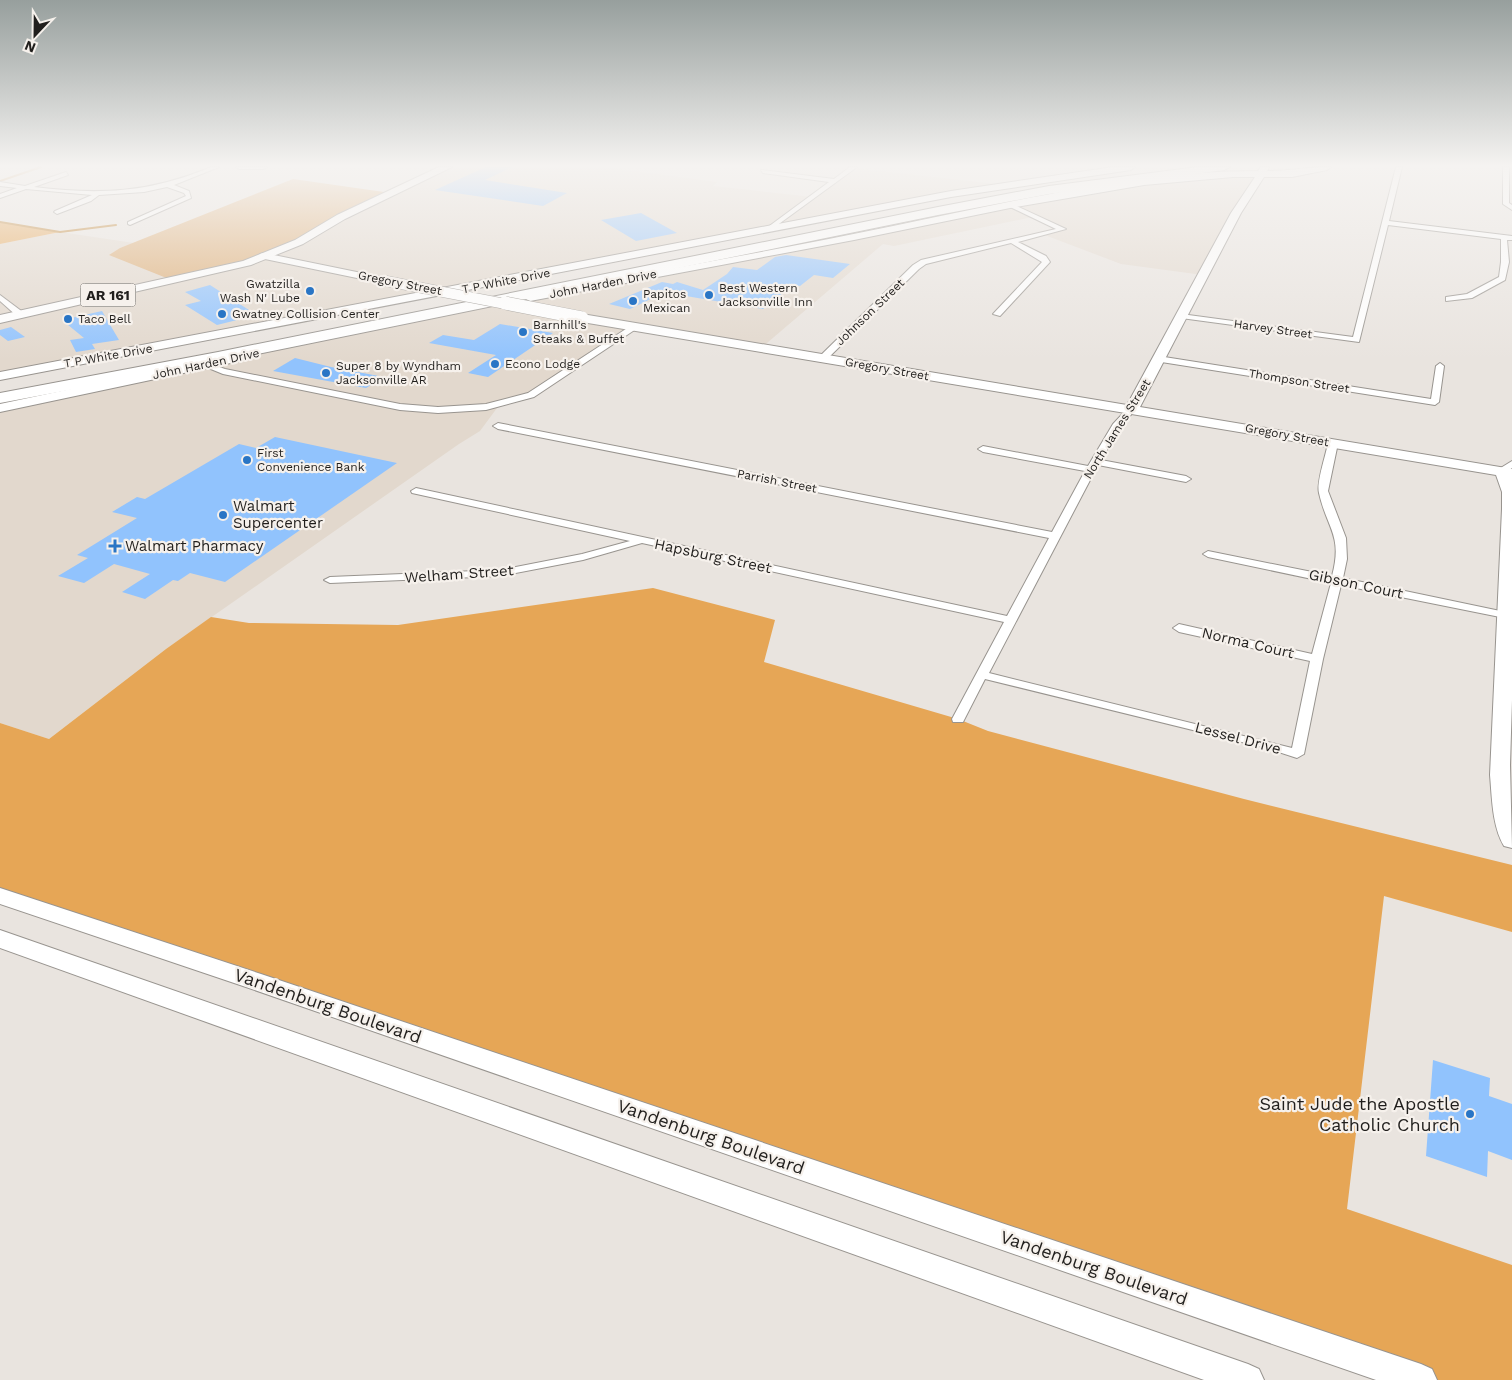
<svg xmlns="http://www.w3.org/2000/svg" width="1512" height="1380" viewBox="0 0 1512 1380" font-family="'Work Sans',sans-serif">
<rect width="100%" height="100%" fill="#e9e4df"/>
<!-- built -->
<g fill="#e2d8cd">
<polygon points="447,167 604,167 717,182 713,186 813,197 853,168 1005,185 0,376 0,244 60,232 134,243 120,248 174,281 402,188"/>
<polygon points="1262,173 1203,275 1121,264 1042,234 1060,230 1037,216 894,246 883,244 761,348 635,327 545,388 500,404 480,431 459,444 166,649 49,739 0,723 0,408 526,299 1010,205 1163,181"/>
</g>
<!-- green -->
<polygon fill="#ddad75" points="293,179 391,193 247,263 174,281 109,255 120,248"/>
<!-- forest -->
<g fill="#e6a656">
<polygon points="0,222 60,232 0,244"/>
<polygon points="653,588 775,620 764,662 958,719 988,731 1244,799 1512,865 1512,932 1384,896 1347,1209 1512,1265 1512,1380 1421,1380 0,896 0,723 49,739 166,649 211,617 249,623 398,625"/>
</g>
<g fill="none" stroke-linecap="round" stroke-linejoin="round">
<!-- stream -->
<g stroke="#be802c" stroke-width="2">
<polyline points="0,181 41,167"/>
<polyline points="0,222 60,232 116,225"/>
</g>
</g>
<!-- building -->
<g fill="#91c3fd">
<polygon points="486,167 512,167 485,180 567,193 543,206 435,190"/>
<polygon points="641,213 677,233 636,241 601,220"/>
<polygon points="786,255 850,264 833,278 814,275 800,286 793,285 763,309 674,294 669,296 661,294 630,309 609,304 662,282 673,284 677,282 703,290 727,274 733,267 757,270 775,257"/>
<polygon points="210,285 252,312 236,317 241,319 217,325 185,305 201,301 185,292"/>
<polygon points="102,311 119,340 92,344 95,349 76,352 70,340 84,338 62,320"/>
<polygon points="500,324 553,333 488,377 468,373 496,355 429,343 443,335 474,340"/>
<polygon points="11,327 25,337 8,341 0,335 0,330"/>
<polygon points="295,358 331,367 384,377 366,388 273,371"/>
<polygon points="275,437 397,463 225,582 190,573 178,581 173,580 145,599 122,592 150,574 114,564 84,583 58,576 88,558 77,555 137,518 112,512 137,497 145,499 239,444 256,448"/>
<polygon points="1433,1060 1490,1078 1489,1096 1512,1104 1512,1160 1488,1151 1487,1177 1426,1156"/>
</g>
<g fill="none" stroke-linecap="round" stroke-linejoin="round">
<!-- street casing -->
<g stroke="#98948f" stroke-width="2">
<g id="street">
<path d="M211,167H219L174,185L189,191L191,198L130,225L128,224V222L186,196L184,193L167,187L144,192L99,195L91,201L57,214L54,212L55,211L92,195L26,189L0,198V194L17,188L0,186V182L25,186L66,172L68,175L34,187C99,195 150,193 211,167Z"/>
<polygon points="236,167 267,167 264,169 239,169"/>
<polygon points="850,167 857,167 772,229 768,229 768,227 829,182 763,173 761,170 834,179"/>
<polygon points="1396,167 1402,167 1389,221 1512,236 1512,240 1507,240 1509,262 1505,280 1472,298 1446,301 1446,297 1467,294 1499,277 1501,262 1501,239 1388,225 1359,342 1181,318 1177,316 1181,314 1353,337"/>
<polygon points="1503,167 1509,167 1509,203 1512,205 1512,210 1503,204"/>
<polygon points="1008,204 1012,204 1066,229 1018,242 1046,256 1050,262 1000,316 993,314 1042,262 1011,243 926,264 919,269 826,360 820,360 820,356 913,265 921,260 1056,229 1008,206"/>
<polygon points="0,295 24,313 24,317 18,317 0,301"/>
<polygon points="632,325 639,327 534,397 486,410 438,413 400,410 223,374 201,365 205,362 225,369 400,404 438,407 486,404 528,393"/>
<polygon points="1158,356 1431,399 1436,366 1440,363 1444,366 1439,402 1435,405 1155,361 1154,359"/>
<path d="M1132,406L1136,409L1120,427L1101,460L1186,476L1191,479L1186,482L1098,465L989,673L1292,748L1310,661L1179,632L1173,628L1179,624L1312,654L1331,583L1208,557L1203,554L1208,551L1332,576C1343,535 1327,529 1319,493C1316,483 1326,455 1328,443L1333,440L1338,443L1328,491L1346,538L1347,559L1343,578L1505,612L1511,615L1505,618L1341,585L1323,659L1304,754L1297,758L1266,748L985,679L963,722H953L952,719L1004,622L642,543L583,560L500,576L330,583L324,580L330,577L500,570L582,554L630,541L412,493L411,491L416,488L1007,616L1049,538L498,429L493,426L498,423L1052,532L1085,471L983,452L978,449L983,446L1088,466L1113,424L1129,407Z"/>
<polygon points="1512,461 1512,468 1505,473 1499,473 1499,469"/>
</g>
</g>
<!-- secondary casing -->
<g stroke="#98948f" stroke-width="2">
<g id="secondary">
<polygon points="1113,167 1135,167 1131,170 951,197 0,380 0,372 951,191"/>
<path d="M1261,167H1269L1267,171C1289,171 1310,167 1331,167L1327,170L1292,177H1264L1241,213L1140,407L1512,469V700L1510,765L1512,848L1504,846C1492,826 1492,797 1490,775L1502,509V492L1496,475L582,322L576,318L582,314L1127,405L1231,213L1255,177H1233L1144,185L1010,208L854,240L530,301L524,298L530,295C651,272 772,251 893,226C1011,202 1137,171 1258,171Z"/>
<polygon points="264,253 386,278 392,281 386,284 260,258 259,256 260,254"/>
<polygon points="236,354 240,355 242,358 240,361 0,412 0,404"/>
<polygon points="0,888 261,974 1421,1364 1432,1369 1437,1380 1376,1380 243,986 0,904"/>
<polygon points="0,930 1248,1364 1259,1369 1264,1380 1204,1380 0,948"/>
</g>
</g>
<!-- primary casing -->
<g stroke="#98948f" stroke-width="2">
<polygon id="primary" points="439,167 452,167 345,219 303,244 251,265 0,323 0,315 243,261 295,240 337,215"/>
</g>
<!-- highway casing -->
<g stroke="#98948f" stroke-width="2">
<polygon id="highway" points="1198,167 1230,167 1224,170 1049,194 938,215 218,362 0,403 0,393 218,352 938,207 1049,186"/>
</g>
<!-- street -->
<use href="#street" fill="#fff" fill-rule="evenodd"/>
<!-- secondary -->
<use href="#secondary" fill="#fff" fill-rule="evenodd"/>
<!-- primary -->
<use href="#primary" fill="#fff" fill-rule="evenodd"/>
<!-- highway -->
<use href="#highway" fill="#fff" fill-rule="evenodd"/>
<!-- secondary-bridge-far1 casing -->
<g stroke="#98948f" stroke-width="11" stroke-linecap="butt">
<polyline id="secondary-bridge-far1" points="386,281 511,305"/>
</g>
<!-- secondary-bridge casing -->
<g stroke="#98948f" stroke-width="14" stroke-linecap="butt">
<polyline id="secondary-bridge" points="505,303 582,318"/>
</g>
<!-- secondary-bridge-far1 -->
<use href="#secondary-bridge-far1" stroke="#fff" stroke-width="10"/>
<!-- secondary-bridge -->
<use href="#secondary-bridge" stroke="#fff" stroke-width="13"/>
</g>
<!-- sky -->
<linearGradient id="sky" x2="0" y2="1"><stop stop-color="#979f9d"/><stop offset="0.46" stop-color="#f5f3f1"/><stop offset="1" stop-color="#f5f3f1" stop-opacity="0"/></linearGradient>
<rect width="1512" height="360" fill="url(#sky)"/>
<!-- markers -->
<g fill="#2975c5" stroke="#f6f1ec" stroke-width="2">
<circle cx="310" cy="291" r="5"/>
<circle cx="709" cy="295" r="5"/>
<circle cx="633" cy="301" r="5"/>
<circle cx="222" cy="314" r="5"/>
<circle cx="68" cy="319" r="5"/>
<circle cx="523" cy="332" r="5"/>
<circle cx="495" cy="364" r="5"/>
<circle cx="326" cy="373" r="5"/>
<circle cx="247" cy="460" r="5"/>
<circle cx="223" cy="515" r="5"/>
<path d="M112.5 538.5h5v5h5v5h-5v5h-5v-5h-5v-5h5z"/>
<circle cx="1470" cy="1114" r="5"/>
</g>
<g text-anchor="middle" stroke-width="4.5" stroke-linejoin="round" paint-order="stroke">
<!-- far-street labels -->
<g font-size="12" fill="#211f1d" stroke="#f6f1ec">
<text transform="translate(506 281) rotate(-11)" y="4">T P White Drive</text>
<text transform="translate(400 283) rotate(11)" y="4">Gregory Street</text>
<text transform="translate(603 284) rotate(-11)" y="4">John Harden Drive</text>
<text transform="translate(870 312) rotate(-44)" y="4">Johnson Street</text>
<text transform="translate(1273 329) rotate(8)" y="4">Harvey Street</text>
<text transform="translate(108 356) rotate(-10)" y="4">T P White Drive</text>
<text transform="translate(206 364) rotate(-12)" y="4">John Harden Drive</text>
<text transform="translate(887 369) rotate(10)" y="4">Gregory Street</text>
<text transform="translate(1299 381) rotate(9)" y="4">Thompson Street</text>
<text transform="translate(1117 429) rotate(-58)" y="4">North James Street</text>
<text transform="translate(1287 435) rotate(10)" y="4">Gregory Street</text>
<text transform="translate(777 481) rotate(11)" y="4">Parrish Street</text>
</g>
<!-- far-poi labels -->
<g font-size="12" fill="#211f1d" stroke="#f6f1ec" text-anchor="start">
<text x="300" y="288" text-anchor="end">Gwatzilla<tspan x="300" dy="14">Wash N' Lube</tspan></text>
<text x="719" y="292">Best Western<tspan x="719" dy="14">Jacksonville Inn</tspan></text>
<text x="643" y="298">Papitos<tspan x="643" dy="14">Mexican</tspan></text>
<text x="232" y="318">Gwatney Collision Center</text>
<text x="78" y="323">Taco Bell</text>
<text x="533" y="329">Barnhill's<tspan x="533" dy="14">Steaks &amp; Buffet</tspan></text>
<text x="505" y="368">Econo Lodge</text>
<text x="336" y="370">Super 8 by Wyndham<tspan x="336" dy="14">Jacksonville AR</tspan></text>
<text x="257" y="457">First<tspan x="257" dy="14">Convenience Bank</tspan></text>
</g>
<!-- shield labels -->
<rect fill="#f6f1ec" stroke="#615e5b" stroke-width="1" x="80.5" y="283.5" width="55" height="23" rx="4"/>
<g font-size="14" font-weight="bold" fill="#211f1d">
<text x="108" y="300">AR 161</text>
</g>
<!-- poi labels -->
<g font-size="15" fill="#211f1d" stroke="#f6f1ec" text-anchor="start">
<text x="233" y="511">Walmart<tspan x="233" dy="17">Supercenter</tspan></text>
<text x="125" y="551">Walmart Pharmacy</text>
</g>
<!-- street labels -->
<g font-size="15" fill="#211f1d" stroke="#f6f1ec">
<text transform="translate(713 556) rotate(12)" y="5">Hapsburg Street</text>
<text transform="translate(459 574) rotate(-4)" y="5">Welham Street</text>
<text transform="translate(1356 584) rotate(12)" y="5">Gibson Court</text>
<text transform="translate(1248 643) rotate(13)" y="5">Norma Court</text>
<text transform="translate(1238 738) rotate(15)" y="5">Lessel Drive</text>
</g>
<!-- near-street labels -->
<g font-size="18" fill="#211f1d" stroke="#f6f1ec">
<text transform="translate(328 1006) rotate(19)" y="6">Vandenburg Boulevard</text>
<text transform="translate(711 1137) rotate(19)" y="6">Vandenburg Boulevard</text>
<text transform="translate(1094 1268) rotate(19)" y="6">Vandenburg Boulevard</text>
</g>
<!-- near-poi labels -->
<g font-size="18" fill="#211f1d" stroke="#f6f1ec" text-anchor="end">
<text x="1460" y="1110">Saint Jude the Apostle<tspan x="1460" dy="21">Catholic Church</tspan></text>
</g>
</g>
<!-- north arrow -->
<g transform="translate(35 35) rotate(202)" stroke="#f6f1ec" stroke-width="4" paint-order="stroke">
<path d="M0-4L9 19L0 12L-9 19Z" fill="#211f1d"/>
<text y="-8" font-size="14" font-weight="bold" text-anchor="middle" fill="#211f1d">N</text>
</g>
</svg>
